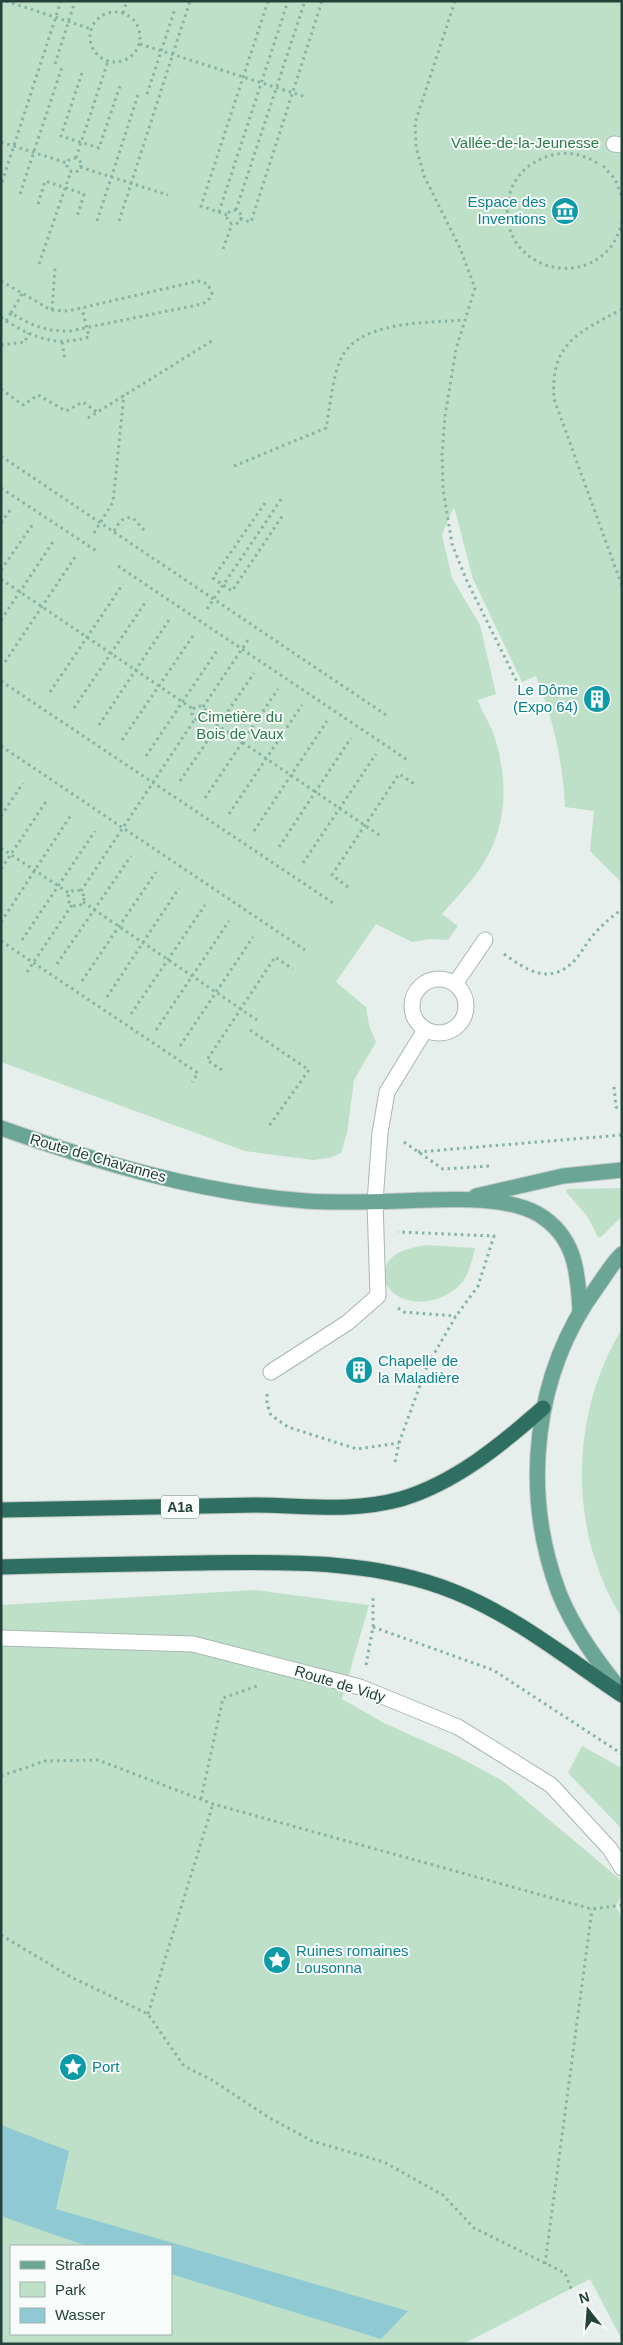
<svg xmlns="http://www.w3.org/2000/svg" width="623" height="2345" viewBox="0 0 623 2345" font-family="Arial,sans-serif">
<rect width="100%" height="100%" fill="#e6efeb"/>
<!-- green -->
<g fill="#bfe0c8" fill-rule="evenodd">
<path d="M1,1H622V883L590,851L594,811L565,807C563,763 553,717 536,676L522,682L473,579L454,507L442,535L452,578L480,625L496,694L478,700C481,712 490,723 494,735C509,782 508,829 479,870C468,886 454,900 442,914L458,926L448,940L430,939L412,942L376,924L336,982L366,1007L369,1025L376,1042L354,1080L347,1133L341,1153L329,1158L313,1160L245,1151L1,1062Z"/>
<polygon points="622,1188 622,1216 601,1237 598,1237 587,1216 566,1192 568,1189"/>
<path d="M426,1245L475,1248C472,1260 470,1271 463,1281C444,1306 399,1311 384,1281C382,1254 404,1249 426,1245Z"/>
<path d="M622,1329V1618C568,1532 569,1415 622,1329Z"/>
<path d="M255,1590L369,1605L342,1699L384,1723L453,1754L503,1781L622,1881V1895L616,1906L622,1919V2340L590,2279L463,2344H1V1605ZM11,2246H171V2334H11Z"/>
<polygon points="582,1746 622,1768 622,1829 568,1773"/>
</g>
<!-- water -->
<polygon fill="#8ec9d4" points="1,2125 69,2151 56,2209 408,2311 381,2339 171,2274 171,2246 87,2246 1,2216"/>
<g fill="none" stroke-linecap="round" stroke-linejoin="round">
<!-- minor casing -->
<g stroke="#a8b8b2" stroke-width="17">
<g id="minor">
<polyline points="614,144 622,145"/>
<circle cx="439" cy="1006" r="27"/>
<polyline points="455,984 485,940"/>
<polyline points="271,1372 347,1323 378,1296 375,1202 380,1133 387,1092 425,1030"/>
<polyline points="1,1638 193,1644 360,1687 458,1727 551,1785 610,1849 622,1868"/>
</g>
</g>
<!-- major casing -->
<g stroke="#c2cac8" stroke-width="17">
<g id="major">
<path d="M1,1128C100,1163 200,1193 306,1201C337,1203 369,1202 400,1201C440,1200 503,1194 538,1214C575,1236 578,1271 580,1310"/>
<polyline points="476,1196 563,1176 622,1170"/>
<path d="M622,1254C612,1263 605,1276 597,1287C533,1374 521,1492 559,1593C574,1630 597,1661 622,1692"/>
</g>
</g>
<!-- highway casing -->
<g stroke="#c2cac8" stroke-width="17">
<g id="highway">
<path d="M1,1510C86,1509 170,1506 254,1505C306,1505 349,1513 401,1499C455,1483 501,1445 543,1408"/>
<path d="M1,1567C67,1565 132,1564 198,1563C283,1562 374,1559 455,1592C515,1616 568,1659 622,1695"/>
</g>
</g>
<!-- path -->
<g stroke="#86b3a5" stroke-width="3" stroke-dasharray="2.5 4" stroke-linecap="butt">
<polyline points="6,1 91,29"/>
<polyline points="455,1 415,123 416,147 424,176 460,248 475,288 456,349 445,416 442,455 443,489 452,544 466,579 518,684"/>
<polyline points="168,2 168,1"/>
<circle cx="115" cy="37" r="25"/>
<polyline points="123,13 127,1"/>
<polyline points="140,44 306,97"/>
<polyline points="55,64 75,1"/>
<polyline points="82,73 61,136 99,148 120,86"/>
<polyline points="147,94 175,9"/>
<polyline points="1,142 67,163"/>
<circle cx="74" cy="165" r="7"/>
<polyline points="76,158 108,61"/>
<path d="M597,163C578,151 557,150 537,161C523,168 513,181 509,196C492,274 604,298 622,222"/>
<polyline points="603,166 615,179 622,197"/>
<polyline points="80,167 168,195"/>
<polyline points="2,182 61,1"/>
<polyline points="20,194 62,67"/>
<polyline points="38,204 45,181 84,194 77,217"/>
<circle cx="234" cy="217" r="7"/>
<polyline points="236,210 305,1"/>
<polyline points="219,212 288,1"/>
<polyline points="227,215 201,206 268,1"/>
<polyline points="240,219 251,222 322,1"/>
<polyline points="97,221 139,92"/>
<polyline points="119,221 190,1"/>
<polyline points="223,249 232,224"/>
<polyline points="39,264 71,171"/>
<path d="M1,281L51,310L68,311L198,281L208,284L212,294L208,301L202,304L70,331C47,332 30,325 11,313L6,321L1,317"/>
<path d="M622,309C578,333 550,343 554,399L622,586"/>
<polyline points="52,310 55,268"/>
<polyline points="11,313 22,294"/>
<path d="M6,321C35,338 55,347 89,337L82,308"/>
<polyline points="62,342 65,360"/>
<polyline points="1,345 25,342 28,333"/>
<polyline points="1,389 23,405 38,395 66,411 83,402 97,412"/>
<polyline points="88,418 215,339"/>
<polyline points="1,456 389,717"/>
<path d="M234,466L326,428C330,408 332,380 340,361C356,320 428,323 464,320"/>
<polyline points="1,488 98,552"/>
<polyline points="265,503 213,578 232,591 283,515"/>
<polyline points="1,523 11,509"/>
<path d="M114,531C119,523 122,516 133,518L144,530"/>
<polyline points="94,533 113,502 124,395"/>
<polyline points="118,566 409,761"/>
<polyline points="1,570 33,524"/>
<polyline points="1,579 193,709"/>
<polyline points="207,609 282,498"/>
<polyline points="1,620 55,539"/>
<polyline points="5,662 77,554"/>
<polyline points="1,681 336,905"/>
<polyline points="50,692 123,584"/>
<circle cx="199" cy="713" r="7"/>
<polyline points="203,707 250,637"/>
<polyline points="74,708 147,600"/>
<polyline points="205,717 382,837"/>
<polyline points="99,725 171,617"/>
<polyline points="122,740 195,633"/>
<polyline points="1,746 305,950"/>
<polyline points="146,756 218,649"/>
<polyline points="180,781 254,673"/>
<polyline points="205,798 278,689"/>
<polyline points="229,814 302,705"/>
<polyline points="1,816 23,783"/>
<polyline points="254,831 327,721"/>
<polyline points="279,847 351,738"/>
<polyline points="1,848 69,893"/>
<polyline points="303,863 376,754"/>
<polyline points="1,869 47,800"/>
<polyline points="348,887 332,875 399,774 416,785"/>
<circle cx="76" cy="898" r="8"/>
<polyline points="81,891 195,719"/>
<polyline points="83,902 257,1020"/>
<polyline points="1,922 71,815"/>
<polyline points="22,940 95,831"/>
<polyline points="1,941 198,1073 192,1082"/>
<path d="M504,954C528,971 550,986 575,960C583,951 588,940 596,932C604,923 613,916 622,909"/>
<polyline points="57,964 131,856"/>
<polyline points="27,972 72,905"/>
<polyline points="82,981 156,872"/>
<polyline points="107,997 179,888"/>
<polyline points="131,1014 205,905"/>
<polyline points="156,1030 229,921"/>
<polyline points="250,1030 309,1070 269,1126"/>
<polyline points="180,1046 253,937"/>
<polyline points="222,1070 207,1060 275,957 293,969"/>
<polyline points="614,1087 616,1107 622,1109"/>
<polyline points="404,1142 443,1169 489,1166"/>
<polyline points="418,1152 622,1135"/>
<polyline points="398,1308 404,1312 456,1316"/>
<polyline points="267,1394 267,1404 271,1415 288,1427 357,1449 399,1443"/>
<polyline points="395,1462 399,1443 427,1366 456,1316 478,1286 494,1236 398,1232"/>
<polyline points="373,1627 493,1670 622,1754"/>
<polyline points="366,1665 373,1627 373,1595"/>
<polyline points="1,1776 45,1761 98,1760 213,1804 592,1909 622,1905"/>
<polyline points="201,1799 223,1698 257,1686"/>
<polyline points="1,1935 71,1977 148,2014 184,2066 212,2080 268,2117 312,2141 384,2162 443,2195 474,2228 565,2273 572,2291"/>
<polyline points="148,2014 213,1804"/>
<polyline points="545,2264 592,1909"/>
</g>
<!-- minor -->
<use href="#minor" stroke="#fff" stroke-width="15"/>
<!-- major -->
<use href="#major" stroke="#6aa596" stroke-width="15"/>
<!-- highway -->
<use href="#highway" stroke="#2f6f62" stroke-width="15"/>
</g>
<!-- icons -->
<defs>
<g id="museum-disc" transform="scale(1.4375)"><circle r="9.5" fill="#0f9aa8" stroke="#f7fbf9"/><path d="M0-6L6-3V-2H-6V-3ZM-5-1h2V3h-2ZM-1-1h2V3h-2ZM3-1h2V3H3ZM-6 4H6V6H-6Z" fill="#fff"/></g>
<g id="building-disc" transform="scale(1.4375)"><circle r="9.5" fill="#0f9aa8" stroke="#f7fbf9"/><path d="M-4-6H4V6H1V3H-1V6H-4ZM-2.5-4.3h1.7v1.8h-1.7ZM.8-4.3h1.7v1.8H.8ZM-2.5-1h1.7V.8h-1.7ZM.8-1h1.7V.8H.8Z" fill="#fff"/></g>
<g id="sight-disc" transform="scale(1.4375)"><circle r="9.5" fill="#0f9aa8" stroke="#f7fbf9"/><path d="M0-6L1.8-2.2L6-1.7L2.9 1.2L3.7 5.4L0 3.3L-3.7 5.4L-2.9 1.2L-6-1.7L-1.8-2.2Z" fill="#fff"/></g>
</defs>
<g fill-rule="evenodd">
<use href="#museum-disc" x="565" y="211"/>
<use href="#building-disc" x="597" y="699"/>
<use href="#building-disc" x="359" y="1370"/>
<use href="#sight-disc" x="277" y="1960"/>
<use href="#sight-disc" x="73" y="2067"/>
</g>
<g text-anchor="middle" stroke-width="4" stroke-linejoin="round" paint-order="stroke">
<!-- shield labels -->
<rect fill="#f7fbf9" stroke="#637a73" stroke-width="1" x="161" y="1495.5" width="38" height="23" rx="4"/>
<g font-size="14" font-weight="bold" fill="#24423a">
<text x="180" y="1512">A1a</text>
</g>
<!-- park labels -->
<g font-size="15" fill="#2d7a4b" stroke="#f7fbf9">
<text x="525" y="148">Vallée-de-la-Jeunesse</text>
<text x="240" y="722">Cimetière du<tspan x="240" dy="17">Bois de Vaux</tspan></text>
</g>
<!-- culture labels -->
<g font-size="15" fill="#0d838f" stroke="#f7fbf9" text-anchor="start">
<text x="546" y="207" text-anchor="end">Espace des<tspan x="546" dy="17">Inventions</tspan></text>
<text x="578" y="695" text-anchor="end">Le Dôme<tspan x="578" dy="17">(Expo 64)</tspan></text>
<text x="378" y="1366">Chapelle de<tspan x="378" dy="17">la Maladière</tspan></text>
<text x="296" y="1956">Ruines romaines<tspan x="296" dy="17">Lousonna</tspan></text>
<text x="92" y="2072">Port</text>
</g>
<!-- street labels -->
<g font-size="15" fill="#24423a" stroke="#f7fbf9">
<text transform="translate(98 1158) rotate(16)" y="5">Route de Chavannes</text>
<text transform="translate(340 1684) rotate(17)" y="5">Route de Vidy</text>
</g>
</g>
<!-- border -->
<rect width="623" height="2345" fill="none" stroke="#24423a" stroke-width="5"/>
<!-- legend -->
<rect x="10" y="2245" width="162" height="90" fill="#f7fbf9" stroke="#a3b1ad"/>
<rect x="20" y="2261" width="25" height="8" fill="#6aa596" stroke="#a3b1ad"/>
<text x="55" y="2270" font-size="15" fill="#24423a">Straße</text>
<rect x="20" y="2282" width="25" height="15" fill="#bfe0c8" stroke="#a3b1ad"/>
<text x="55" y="2295" font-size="15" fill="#24423a">Park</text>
<rect x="20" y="2308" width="25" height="15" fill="#8ec9d4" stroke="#a3b1ad"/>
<text x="55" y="2320" font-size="15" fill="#24423a">Wasser</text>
<!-- north arrow -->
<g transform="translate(588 2310) rotate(343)" stroke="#f7fbf9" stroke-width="4" paint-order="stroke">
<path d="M0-4L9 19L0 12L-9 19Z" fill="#24423a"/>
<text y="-8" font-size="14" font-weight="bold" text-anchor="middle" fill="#24423a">N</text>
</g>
</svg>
